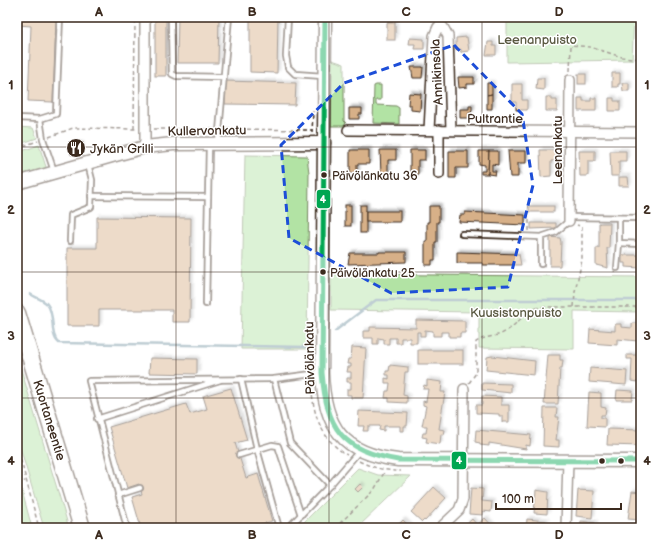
<svg xmlns="http://www.w3.org/2000/svg" width="658" height="545" viewBox="0 0 658 545" font-family="'Balsamiq Sans',sans-serif">
<defs>
<filter id="shadow"><feDropShadow dx="2.5" dy="-2.5" stdDeviation="1" flood-color="#0004"/></filter>
</defs>
<rect width="100%" height="100%" fill="#fff"/>
<filter id="ink" filterUnits="userSpaceOnUse"><feTurbulence type="fractalNoise" baseFrequency=".025" numOctaves="2"/><feDisplacementMap in="SourceGraphic" scale="8" xChannelSelector="R" yChannelSelector="G"/><feConvolveMatrix kernelMatrix="1 2 1 2 8 2 1 2 1" color-interpolation-filters="sRGB"/></filter>
<g filter="url(#ink)">
<!-- green -->
<g fill="#b2e3a4" stroke="#768661">
<polygon points="507,17 634,17 632,60 507,62"/>
<polygon points="332,60 344,64 344,121 346,123 344,126 331,126"/>
<polygon points="376,85 381,85 381,100 376,100 376,105 396,106 399,108 399,124 373,123 374,86"/>
<polygon points="17,127 33,128 37,138 17,145"/>
<polygon points="39,145 47,170 17,175 17,153"/>
<polygon points="245,155 307,156 309,173 307,349 241,349"/>
<polygon points="331,274 641,277 641,312 574,311 574,349 479,348 479,312 331,310"/>
<polygon points="17,356 69,528 44,528 17,437"/>
<polygon points="358,468 378,475 411,476 357,528 298,528"/>
<polygon points="21,487 32,528 17,528 17,489"/>
</g>
<g fill="none" stroke-linecap="round" stroke-linejoin="round">
<!-- stream -->
<g stroke="#6f909e" stroke-width="2.5">
<path d="M30,294C35,297 44,300 47,304C56,315 49,335 59,343L308,347"/>
<polyline points="335,331 376,300 641,300"/>
</g>
</g>
<!-- building -->
<g fill="#d7b088" stroke="#3b2a1e" filter="url(#shadow)">
<polygon points="17,17 56,17 53,102 28,101 31,26 18,25 17,39"/>
<rect x="155" y="17" width="11" height="59"/>
<polygon points="178,17 219,17 218,63 177,63"/>
<polygon points="250,17 278,17 277,73 250,72"/>
<polygon points="388,17 402,17 402,19 395,19 395,23 388,23"/>
<polygon points="470,17 480,17 481,20 470,20"/>
<rect x="387" y="23" width="8" height="17"/>
<polygon points="467,37 469,51 461,52 461,49 456,50 456,38"/>
<polygon points="410,38 424,39 424,49 414,49 415,44 409,44"/>
<polygon points="488,42 493,42 493,46 496,46 496,55 486,55"/>
<polygon points="411,67 423,67 422,78 413,78"/>
<polygon points="612,73 620,73 620,84 618,84 618,87 612,87"/>
<rect x="578" y="74" width="8" height="10"/>
<polygon points="458,77 474,77 474,84 467,84 467,87 459,88"/>
<polygon points="537,78 544,78 544,90 536,89"/>
<polygon points="225,81 296,83 295,105 225,104"/>
<polygon points="487,83 492,83 492,94 487,95"/>
<polygon points="622,83 629,83 629,91 623,91"/>
<polygon points="512,84 522,84 522,100 527,100 527,110 516,110 516,102 512,102"/>
<polygon points="409,93 421,94 420,111 411,110 411,105 408,105"/>
<polygon points="492,94 492,109 487,109 487,95"/>
<polygon points="546,97 552,97 552,100 557,100 557,111 546,111"/>
<polygon points="578,98 583,98 583,101 591,101 591,98 596,98 596,111 578,111"/>
<polygon points="609,98 614,98 614,101 620,101 620,111 609,111"/>
<polygon points="469,106 472,106 472,110 471,113 469,113 469,118 460,118 460,109 469,109"/>
<polygon points="349,108 362,108 362,114 359,114 359,119 349,119"/>
<polygon points="81,143 81,152 71,155 69,146"/>
<polygon points="350,150 369,150 369,164 357,164 357,173 350,173"/>
<polygon points="380,150 396,150 396,160 388,160 388,175 381,175"/>
<polygon points="410,150 425,150 425,160 418,160 418,175 410,175"/>
<polygon points="540,150 558,150 558,161 551,161 551,176 541,177"/>
<polygon points="449,151 468,151 468,168 456,168 456,178 449,178"/>
<polygon points="479,151 489,151 488,174 481,174 481,171 485,171 485,165 479,164"/>
<polygon points="489,151 498,151 498,165 492,164 492,171 496,171 495,175 488,174"/>
<polygon points="508,151 526,151 526,163 518,163 518,177 510,177"/>
<polygon points="579,151 595,151 595,161 588,161 588,176 580,176"/>
<polygon points="610,151 626,151 626,161 619,161 619,176 611,176"/>
<polygon points="619,177 628,177 629,186 619,186"/>
<rect x="345" y="205" width="6" height="21"/>
<rect x="360" y="205" width="6" height="28"/>
<polygon points="429,206 439,206 439,222 437,222 437,242 435,242 435,260 432,260 432,265 425,265 425,241 427,241 427,222 429,222"/>
<rect x="529" y="206" width="25" height="6"/>
<rect x="366" y="211" width="34" height="11"/>
<polygon points="465,212 525,215 525,225 459,222 460,215 465,215"/>
<polygon points="97,217 191,218 190,322 172,322 172,310 99,310 99,326 67,326 67,248 97,248"/>
<polygon points="531,223 556,223 556,228 531,229"/>
<polygon points="599,223 610,223 609,248 607,248 608,268 596,265 596,248 599,248"/>
<polygon points="550,237 560,238 561,242 560,266 550,266"/>
<polygon points="379,252 406,252 406,262 348,264 350,253 379,253"/>
<polygon points="457,252 519,254 521,265 483,265 483,263 457,263"/>
<polygon points="622,255 641,255 641,268 625,267 625,263 622,263"/>
<polygon points="416,320 465,321 465,333 460,333 460,337 449,337 449,332 441,332 441,336 433,336 433,331 425,330 425,336 420,336 420,332 417,332 417,343 410,343 410,338 401,338 401,343 396,343 396,338 389,338 389,344 384,344 384,339 378,338 378,344 373,344 373,338 363,338 363,331 370,331 370,327 416,328"/>
<polygon points="632,323 641,323 641,336 638,336 638,341 617,339 617,345 589,343 590,329 615,331 615,324 621,324 621,327 632,328"/>
<polygon points="352,347 366,348 363,398 351,398 351,395 347,395 347,389 351,389 351,382 347,382 347,378 351,378 351,372 347,372 348,367 351,367 351,364 347,364 348,359 351,359"/>
<rect x="418" y="350" width="45" height="14"/>
<polygon points="639,351 641,351 641,359 639,358 638,382 631,381 632,359 627,359 627,355 639,355"/>
<polygon points="548,355 560,355 560,360 563,360 562,368 560,368 558,404 544,404"/>
<polygon points="492,356 535,361 534,375 486,370 487,357"/>
<polygon points="150,358 197,359 197,374 149,373"/>
<polygon points="390,365 408,367 408,372 405,372 403,395 407,396 407,403 389,402 389,398 385,398 386,391 389,391 390,383 385,383 385,378 389,379 389,375 386,375 386,371 389,371"/>
<polygon points="590,368 627,371 626,385 589,382"/>
<polygon points="427,380 442,382 441,392 445,392 439,429 445,430 444,435 441,434 440,444 426,442 427,438 422,437 423,433 426,433 427,426 422,426 426,406 423,405 423,401 426,402 428,389 423,389 424,385 427,386"/>
<polygon points="482,383 511,384 511,393 482,390"/>
<polygon points="231,388 247,440 235,443 246,478 258,474 272,521 247,528 141,528 132,497 142,494 139,484 127,488 109,427 186,404 190,414 207,409 203,396"/>
<polygon points="617,390 633,391 632,400 616,400"/>
<polygon points="589,392 601,393 601,407 606,408 605,415 601,415 601,418 605,418 605,427 587,426"/>
<polygon points="482,396 501,397 501,405 509,405 509,422 502,422 502,416 499,416 499,414 476,413 476,405 482,405"/>
<polygon points="544,408 557,408 556,417 559,417 556,440 559,440 559,447 543,446"/>
<polygon points="359,411 408,413 407,426 404,426 404,431 400,431 400,426 384,426 384,431 379,430 380,426 368,426 368,431 363,431 364,426 358,426"/>
<polygon points="608,429 641,430 641,446 607,445"/>
<polygon points="476,430 531,435 530,446 526,445 526,449 489,443 489,446 480,445 480,443 475,442"/>
<polygon points="360,484 363,487 358,492 355,489"/>
<polygon points="434,487 446,498 425,521 424,520 422,522 411,512"/>
<polygon points="471,488 483,489 482,501 492,502 491,512 483,511 483,515 469,514"/>
<polygon points="536,490 548,492 547,514 534,513"/>
<polygon points="578,490 594,491 592,518 576,516"/>
<polygon points="632,491 641,492 641,520 628,519"/>
<polygon points="485,518 494,528 462,528 472,519 477,525"/>
<polygon points="527,519 546,521 545,528 526,528"/>
<polygon points="403,520 411,528 396,527"/>
<polygon points="581,521 595,523 594,528 580,528"/>
</g>
<g fill="none" stroke-linecap="round" stroke-linejoin="round">
<!-- lane casing -->
<g stroke="#3b2a1e" stroke-width="8">
<g id="lane">
<polyline points="171,17 172,74 176,76 222,77"/>
<polyline points="288,17 286,56 288,67 295,74 323,76"/>
<polyline points="17,118 40,119 43,139 54,171"/>
<polyline points="40,119 56,114 60,17"/>
<polyline points="218,143 229,17"/>
<polyline points="91,196 208,197"/>
<polyline points="569,217 641,218"/>
<polyline points="619,218 619,243 641,244"/>
<polyline points="462,234 541,237 556,232 569,221"/>
<polyline points="70,241 71,215 91,207 92,180 88,164"/>
<polyline points="541,264 541,237"/>
<polyline points="617,268 619,243"/>
<polyline points="206,304 209,145"/>
<polyline points="241,379 257,449 279,528"/>
<polyline points="274,379 290,443 330,485"/>
<polyline points="97,419 220,380"/>
<polyline points="239,455 272,445 278,446 301,515"/>
<polyline points="118,495 140,488"/>
<polyline points="127,528 89,381 274,379 320,373"/>
<polyline points="288,528 330,485 360,450"/>
</g>
</g>
<!-- street casing -->
<g stroke="#3b2a1e" stroke-width="12">
<g id="street">
<polyline points="145,17 145,147"/>
<polyline points="348,130 641,132"/>
<polyline points="429,130 434,36 438,27 443,27 448,36 451,130"/>
<polyline points="439,174 439,130"/>
<polyline points="569,221 570,80"/>
<polyline points="440,528 459,510 463,499 464,389"/>
<polyline points="566,528 568,460"/>
</g>
</g>
<!-- secondary casing -->
<g stroke="#3b2a1e" stroke-width="15">
<g id="secondary">
<path d="M325,17L322,373C324,427 343,454 398,460L641,461"/>
<polyline points="17,183 119,154 145,147 173,144 324,143"/>
</g>
</g>
<!-- highway casing -->
<g stroke="#3b2a1e" stroke-width="19">
<polyline id="highway" points="17,313 82,528"/>
</g>
<!-- path -->
<g stroke="#3b2a1e" stroke-width="1.5" stroke-dasharray="4 3" stroke-linecap="butt">
<polyline points="570,71 571,45 590,47 622,57 641,59"/>
<polyline points="134,129 135,17"/>
<polyline points="154,129 214,129"/>
<polyline points="226,129 312,130"/>
<polyline points="312,133 313,111"/>
<polyline points="49,137 73,128 136,129"/>
<polyline points="17,148 38,141"/>
<polyline points="529,231 529,216"/>
<polyline points="574,307 575,292 582,260 582,227 577,225"/>
<path d="M312,381C311,410 320,439 347,455"/>
<path d="M469,383L476,373V342C483,337 493,337 501,334C516,327 524,311 540,307H641"/>
<polyline points="17,446 39,528"/>
<path d="M359,461C373,468 386,471 401,471"/>
<polyline points="17,483 25,481"/>
<polyline points="335,528 374,490 385,471"/>
</g>
<!-- lane -->
<use href="#lane" stroke="#fff" stroke-width="4.5"/>
<!-- street -->
<use href="#street" stroke="#fff" stroke-width="9"/>
<!-- secondary -->
<use href="#secondary" stroke="#fff" stroke-width="12"/>
<!-- highway -->
<use href="#highway" stroke="#fff" stroke-width="16"/>
<!-- bus-1 casing -->
<g stroke="#fff" stroke-width="8">
<path id="bus-1" d="M325,17L322,373C327,429 341,450 398,460L641,461"/>
</g>
<!-- bus-1 -->
<use href="#bus-1" stroke="#00a651" stroke-width="5"/>
</g>
</g>
<!-- marked area -->
<path d="M0 0H658V545H0ZM454,45L522,114L533,185L508,287L391,293L289,238L281,145L344,83Z" fill="#fff" fill-opacity=".55" fill-rule="evenodd"/>
<path fill="none" stroke="#1d4ed8" stroke-width="3" stroke-dasharray="8 5" stroke-linejoin="round" d="M454,45L522,114L533,185L508,287L391,293L289,238L281,145L344,83Z"/>
<!-- grid -->
<path fill="none" stroke="#3b2a1e" stroke-width="1" stroke-opacity="0.55" d="M176,17V528M329,17V528M482,17V528M17,147H641M17,272H641M17,398H641"/>
<!-- icons -->
<defs>
<g id="restaurant-disc" transform="scale(1)"><circle r="9.5" fill="#3b2a1e" stroke="#fff"/><path d="M-5-6h1v4h1v-4h1v4h1v-4h1v5L-1.5 .5V6h-2V.5L-5-1ZM5-6V6H3V1.5H1.5Q1.5-4 5-6Z" fill="#fff"/></g>
</defs>
<g fill-rule="evenodd">
<use href="#restaurant-disc" x="76" y="148"/>
</g>
<!-- markers -->
<g fill="#3b2a1e" stroke="#fff" stroke-width="1.5">
<circle cx="324" cy="175" r="3.5"/>
<circle cx="323" cy="272" r="3.5"/>
<circle cx="602" cy="461" r="3.5"/>
<circle cx="621" cy="461" r="3.5"/>
</g>
<g text-anchor="middle" stroke-width="3" stroke-linejoin="round" paint-order="stroke">
<!-- bus labels -->
<g font-size="12" fill="#3b2a1e" stroke="#fff" text-anchor="start">
<text x="332" y="180">Päivölänkatu 36</text>
<text x="330" y="277">Päivölänkatu 25</text>
</g>
<!-- park labels -->
<g font-size="13" fill="#595840" stroke="#fff">
<text x="537" y="44">Leenanpuisto</text>
<text x="516" y="317">Kuusistonpuisto</text>
</g>
<!-- street labels -->
<g font-size="13" fill="#3b2a1e" stroke="#fff">
<text transform="translate(436 72) rotate(-93)" y="5">Annikinsola</text>
<text x="495" y="123">Pultrantie</text>
<text transform="translate(207 130) rotate(-1)" y="5">Kullervonkatu</text>
<text transform="translate(557 150) rotate(-90)" y="5">Leenankatu</text>
<text transform="translate(309 358) rotate(-91)" y="5">Päivölänkatu</text>
<text transform="translate(50 420) rotate(73)" y="5">Kuortaneentie</text>
</g>
<!-- poi labels -->
<g font-size="13" fill="#3b2a1e" stroke="#fff" text-anchor="start">
<text x="90" y="153">Jykän Grilli</text>
</g>
</g>
<g stroke="#fff" stroke-width="1.5">
<rect x="316" y="189" width="15" height="20" rx="4" fill="#00a651"/>
<rect x="451" y="451" width="16" height="19" rx="4" fill="#00a651"/>
</g>
<g font-size="11" text-anchor="middle" font-weight="bold" fill="#fff">
<text x="323" y="203">4</text>
<text x="459" y="464">4</text>
</g>
<!-- margin -->
<rect width="658" height="545" fill="none" stroke="#fff" stroke-width="44"/>
<!-- scale -->
<path d="M496 503v6h125v-6" fill="none" stroke="#3b2a1e" stroke-width="2"/>
<text x="502" y="503" font-size="12" fill="#3b2a1e" stroke="#ffffff" stroke-width="3" paint-order="stroke">100 m</text>
<rect x="22" y="22" width="614" height="501" fill="none" stroke="#3b2a1e" stroke-width="1.5"/>
<g font-size="13" text-anchor="middle" font-weight="bold" fill="#3b2a1e">
<text x="99" y="16">A</text>
<text x="252" y="16">B</text>
<text x="406" y="16">C</text>
<text x="559" y="16">D</text>
<text x="11" y="89">1</text>
<text x="647" y="89">1</text>
<text x="11" y="214">2</text>
<text x="647" y="214">2</text>
<text x="11" y="340">3</text>
<text x="647" y="340">3</text>
<text x="11" y="465">4</text>
<text x="647" y="465">4</text>
<text x="99" y="539">A</text>
<text x="252" y="539">B</text>
<text x="406" y="539">C</text>
<text x="559" y="539">D</text>
</g>
</svg>
